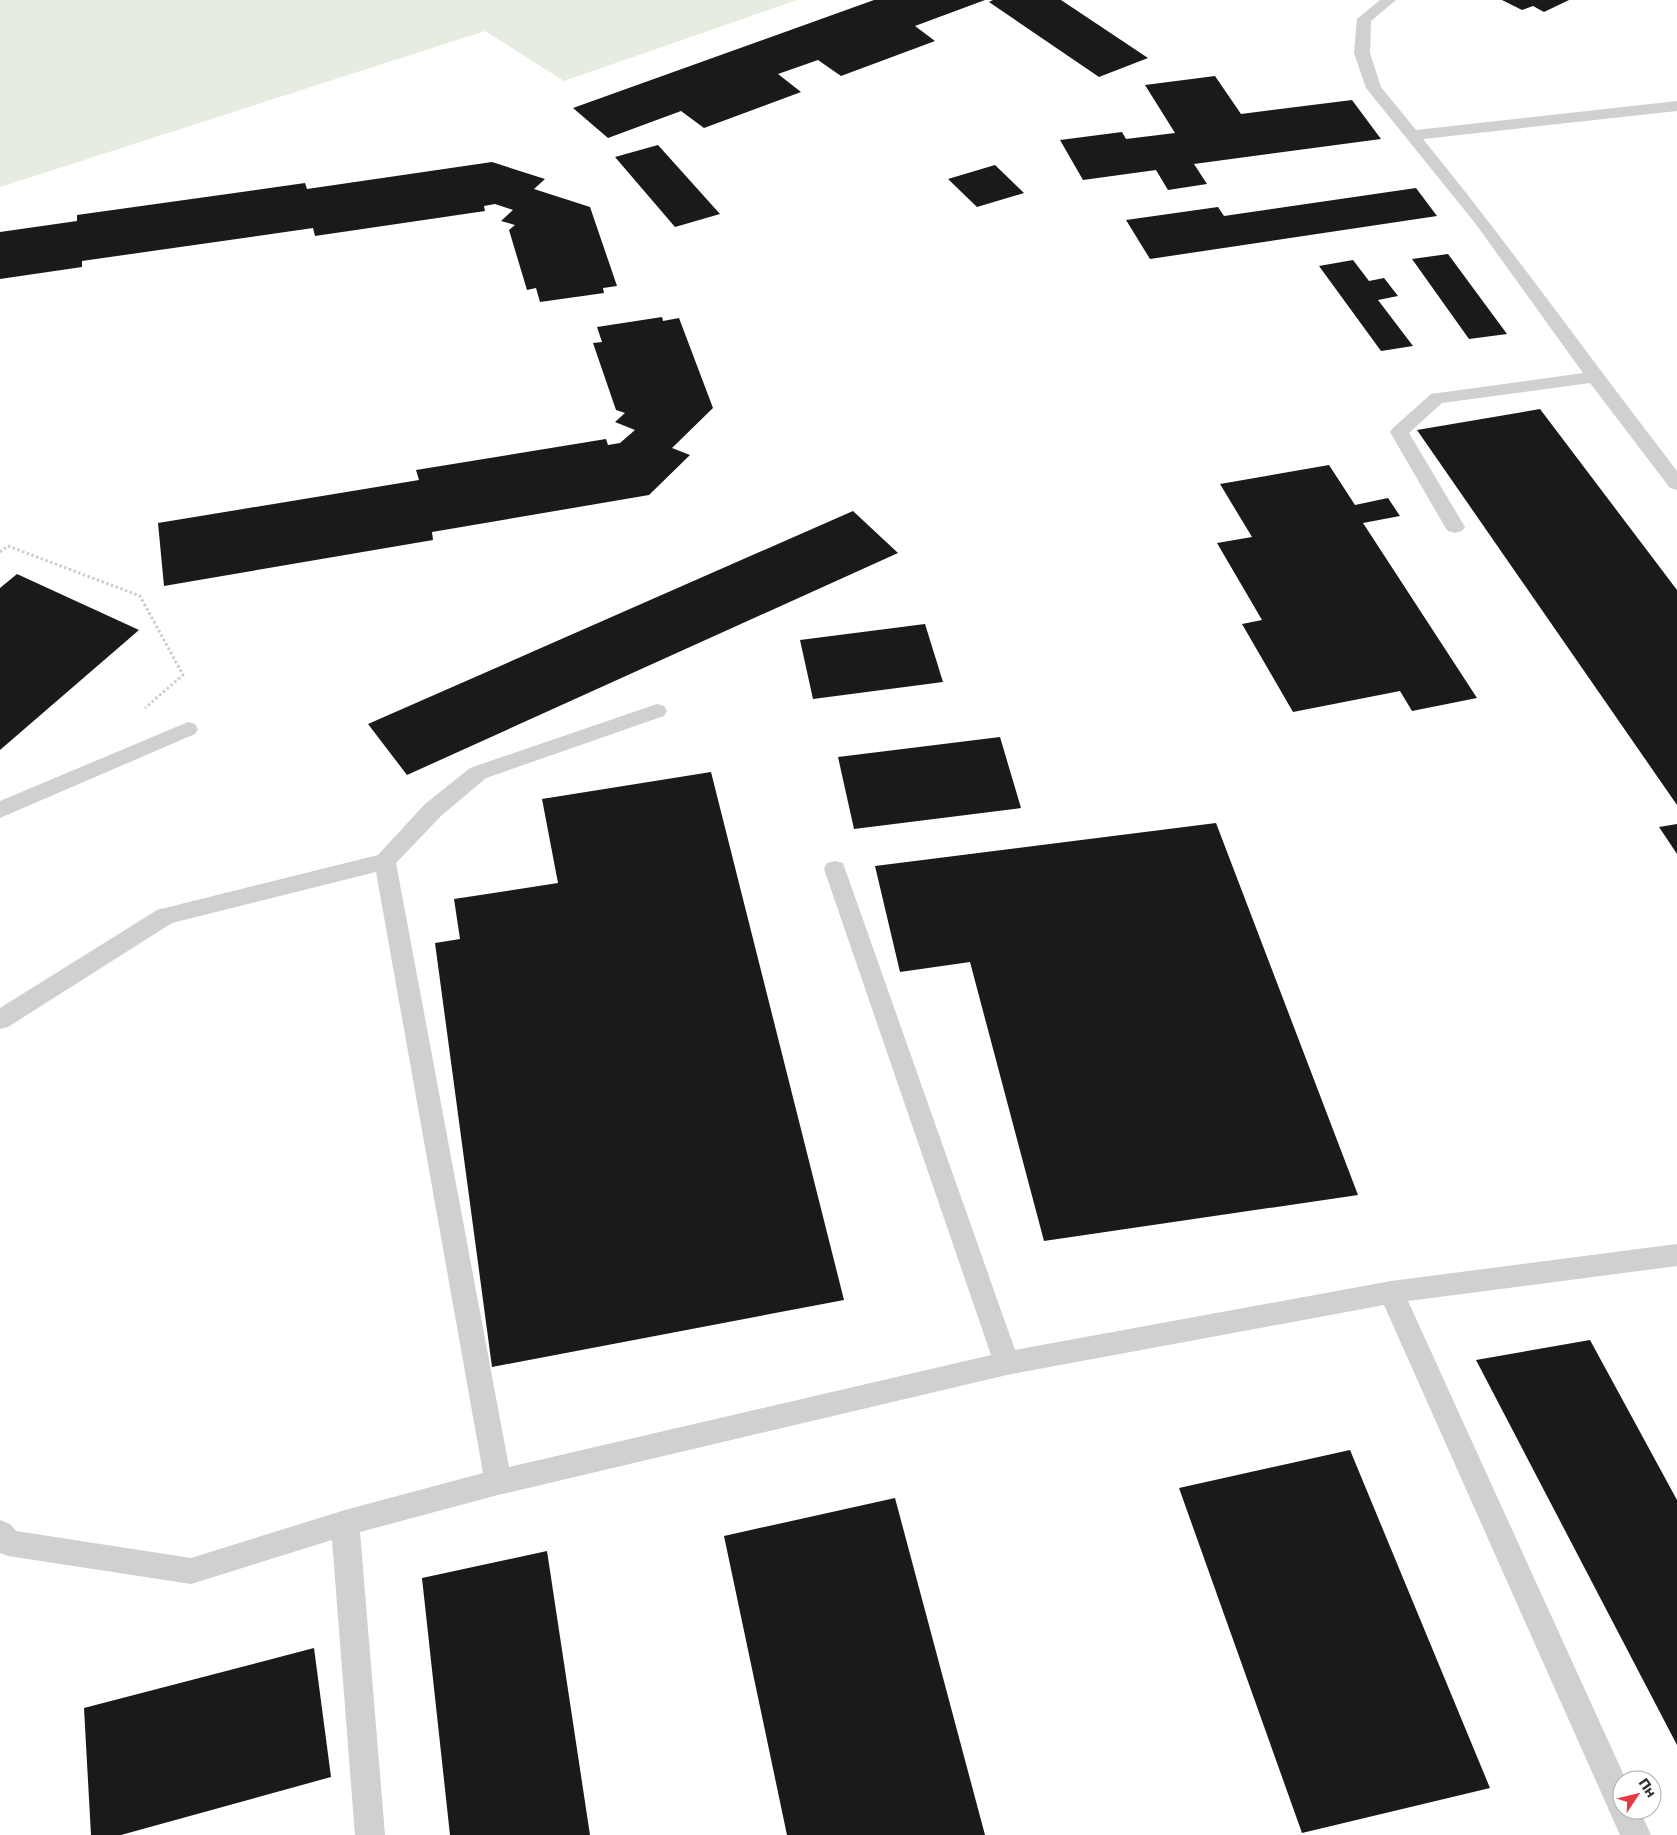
<svg xmlns="http://www.w3.org/2000/svg" width="1677" height="1835" viewBox="0 0 1677 1835" font-family="'Golos Text',sans-serif">
<rect width="100%" height="100%" fill="#fff"/>
<!-- green -->
<polygon fill="#e6ecdf" points="0,0 797,0 564,81 485,31 0,187"/>
<!-- building -->
<g fill="#1a1a1a">
<polygon points="874,0 985,0 915,26 935,41 841,76 818,60 778,74 801,92 704,128 681,111 608,138 573,108"/>
<polygon points="993,0 1061,0 1148,58 1099,77 989,2"/>
<polygon points="1502,0 1569,0 1544,12 1533,6 1522,10"/>
<polygon points="1215,76 1241,114 1352,100 1381,139 1194,164 1207,184 1168,190 1156,170 1083,180 1060,140 1122,132 1126,139 1175,133 1145,85"/>
<polygon points="658,145 720,214 675,227 615,157"/>
<polygon points="492,162 545,179 534,189 590,207 617,286 603,288 604,293 540,302 536,288 527,290 509,230 515,225 501,221 513,210 495,204 484,206 485,211 315,236 313,228 82,261 82,267 0,279 0,232 77,221 77,215 305,183 307,189"/>
<polygon points="995,165 1024,193 977,207 948,179"/>
<polygon points="1416,188 1437,216 1150,259 1126,220 1218,207 1224,216"/>
<polygon points="1448,254 1507,334 1469,339 1412,259"/>
<polygon points="1353,260 1369,281 1384,278 1398,296 1378,300 1413,346 1381,351 1319,266"/>
<polygon points="662,317 663,321 679,318 713,408 672,448 690,455 649,495 432,532 433,540 164,586 158,523 419,480 416,470 606,439 608,445 620,443 635,430 615,422 625,413 616,410 593,343 602,342 597,327"/>
<polygon points="1540,409 1677,590 1677,805 1417,430"/>
<polygon points="1329,465 1355,505 1388,498 1400,516 1363,523 1477,698 1412,711 1400,691 1293,712 1242,624 1262,620 1217,543 1252,537 1220,484"/>
<polygon points="853,511 898,553 407,775 368,724"/>
<polygon points="17,574 139,630 0,750 0,588"/>
<polygon points="925,624 943,682 813,699 800,640"/>
<polygon points="1000,737 1021,808 854,829 838,757"/>
<polygon points="711,772 844,1300 492,1367 435,943 460,939 454,899 558,883 542,799"/>
<polygon points="1216,823 1358,1195 1044,1241 970,962 900,972 875,866"/>
<polygon points="1677,824 1677,854 1659,827"/>
<polygon points="1590,1340 1677,1500 1677,1745 1476,1360"/>
<polygon points="1350,1450 1490,1788 1302,1833 1179,1488"/>
<polygon points="895,1498 985,1835 787,1835 724,1536"/>
<polygon points="547,1551 590,1835 450,1835 422,1578"/>
<polygon points="314,1648 331,1777 121,1835 91,1835 84,1708"/>
</g>
<g fill="none" stroke-linecap="round" stroke-linejoin="round">
<!-- path -->
<polyline stroke="#cdcdcd" stroke-width="3" stroke-dasharray="2.5 2.5" stroke-linecap="butt" points="0,552 8,546 140,596 183,675 145,708"/>
<!-- lane -->
<g fill="#d0d0d0" fill-rule="evenodd">
<path d="M1380,0H1396L1371,21L1370,53L1381,87L1416,130L1677,101V111L1423,139C1511,247 1592,361 1677,471V490L1670,488L1590,383L1442,403L1409,433L1465,527L1462,531L1455,533L1448,531L1445,527L1390,432L1393,428L1431,394L1583,373L1475,223L1366,88L1354,53L1357,19Z"/>
<polygon points="657,704 664,706 667,711 664,716 486,778 441,816 396,863 509,1467 991,1355 824,869 827,863 835,861 843,863 1015,1350 1391,1281 1677,1244 1677,1266 1408,1301 1626,1780 1622,1780 1622,1810 1640,1810 1651,1835 1620,1835 1384,1305 1007,1375 498,1495 360,1532 385,1835 355,1835 332,1540 191,1584 8,1556 0,1553 0,1520 10,1524 16,1531 191,1558 345,1510 483,1473 376,872 172,923 8,1027 0,1029 0,1008 157,910 378,855 425,804 470,768"/>
<polygon points="188,722 195,724 198,729 195,734 0,818 0,801"/>
</g>
</g>
<!-- north arrow -->
<g transform="translate(1637 1795) rotate(55)"><circle r="24" fill="#ffffff" stroke="#adadad"/>
<path d="M0-4L9 19L0 12L-9 19Z" fill="#e63946"/>
<text y="-8" font-size="14" font-weight="bold" text-anchor="middle" fill="#333333">Пн</text>
</g>
</svg>
